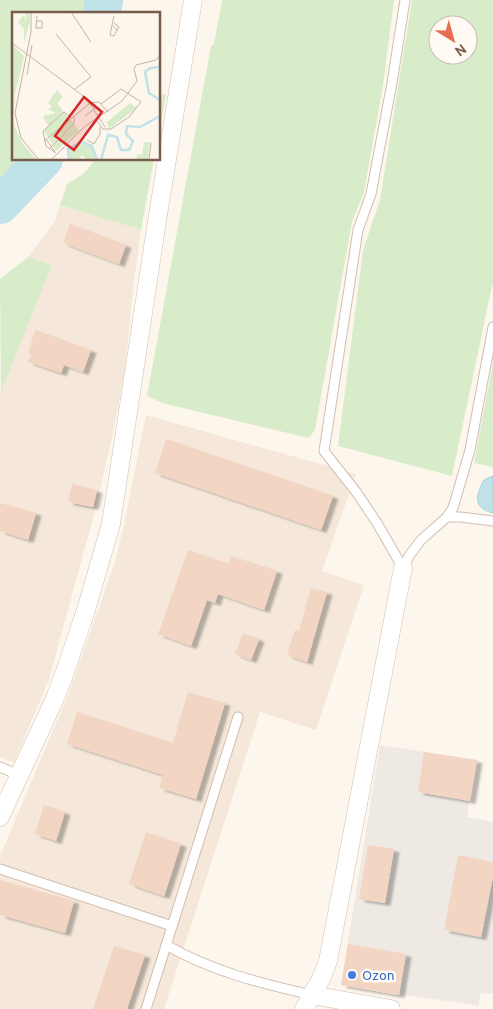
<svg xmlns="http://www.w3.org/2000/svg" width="493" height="1009" viewBox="0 0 493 1009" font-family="Overpass,sans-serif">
<defs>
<filter id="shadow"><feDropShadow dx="5.5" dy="3" stdDeviation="1" flood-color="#0004"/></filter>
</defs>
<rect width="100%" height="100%" fill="#fdf6ec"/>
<!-- residential -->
<g fill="#f5e8da">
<polygon points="60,205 141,230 133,290 125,370 113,433 95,511 49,679 14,763 0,757 0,392 52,265 28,257 55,221"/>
<polygon points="146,415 356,474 322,571 364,585 316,730 260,712 164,1009 0,1009 0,856 68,695 114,565 124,525"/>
</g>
<!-- industrial -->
<polygon fill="#efe9e4" points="380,745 477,760 467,817 493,822 493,994 480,993 479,1006 341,985"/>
<!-- green -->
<g fill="#d8ecc9" fill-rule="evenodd">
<polygon points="0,0 86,0 85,14 14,14 14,159 32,159 0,190"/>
<polygon points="222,0 394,0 383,85 364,193 352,222 315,430 309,438 162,403 147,396 211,46 214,44"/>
<path d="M412,0H493V281L452,476L338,446L363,250L380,200ZM438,25H468V55H438Z"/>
<polygon points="159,93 166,95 159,135"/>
<polygon points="96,159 154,159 141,230 60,205 67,184 83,174"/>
<polygon points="28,257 52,265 1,392 0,279"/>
<polygon points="493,363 493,467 474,463"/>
</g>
<!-- water -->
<path fill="#bfe3e8" stroke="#a5d3da" d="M493,476V513C473,508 475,496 484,480Z"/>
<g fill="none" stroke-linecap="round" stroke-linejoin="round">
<!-- river -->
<g stroke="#bfe3e8" stroke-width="38">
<polyline points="102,14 104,0"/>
<polyline points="0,205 44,159"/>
</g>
</g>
<!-- building -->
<g fill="#f3d5c3" filter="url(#shadow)">
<polygon points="70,224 126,245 119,264 63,243"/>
<polygon points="35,330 91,350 83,372 64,365 61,373 28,362 31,354 28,353"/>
<polygon points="166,439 333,496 321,530 155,473"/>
<polygon points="72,484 97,490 93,507 68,502"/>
<polygon points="0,503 36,513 28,540 0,531"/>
<polygon points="188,550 229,564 231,556 277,571 264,610 218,594 215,603 207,600 191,646 158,634"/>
<polygon points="311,588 327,592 307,662 287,655 295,630 299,631"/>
<polygon points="243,633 259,639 251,660 235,654"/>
<polygon points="188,692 225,703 196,799 159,788 163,775 67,744 77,712 173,743"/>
<polygon points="424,752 477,760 470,801 418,792"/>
<polygon points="44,805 65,812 56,841 35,834"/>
<polygon points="146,832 181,844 164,896 129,884"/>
<polygon points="368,845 394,849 385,903 359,899"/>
<polygon points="458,855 493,862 493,876 481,937 444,930"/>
<polygon points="0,880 74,901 65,933 0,915"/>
<polygon points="348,944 406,954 399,995 341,985"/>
<polygon points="114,946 145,955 127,1009 93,1009"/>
</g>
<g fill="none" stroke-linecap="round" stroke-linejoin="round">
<!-- service casing -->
<g stroke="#d1beb0" stroke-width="11">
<g id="service">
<polyline points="447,517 460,517 493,521"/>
<polyline points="403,568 377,523 357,493 324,451 358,230 371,194 392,83 405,0"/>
<polyline points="403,568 409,556 421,540 447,517 453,508 470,450 493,327"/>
<polyline points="0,767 19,775"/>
<polyline points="0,869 172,926"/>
<path d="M166,945C214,972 259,983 312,995"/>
<polyline points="146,1009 238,717"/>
</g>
</g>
<!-- minor casing -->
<g stroke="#d1beb0" stroke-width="19">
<g id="minor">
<polyline points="0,817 56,696 66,669 86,610 111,524 157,221 193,0"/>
<polyline points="312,995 391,1009"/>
<polyline points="304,1009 321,979 328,961 403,568"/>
</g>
</g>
<!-- service -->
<use href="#service" stroke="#fff" stroke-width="9"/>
<!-- minor -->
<use href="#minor" stroke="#fff" stroke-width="18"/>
</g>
<!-- markers -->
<circle fill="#3f7fe0" stroke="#fffaf3" stroke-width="2" cx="352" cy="975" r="5"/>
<g text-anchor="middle" stroke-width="5" stroke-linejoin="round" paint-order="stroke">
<!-- shop labels -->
<g font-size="14" fill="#366cbe" stroke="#fffaf3" text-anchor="start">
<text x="362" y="980">Ozon</text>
</g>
</g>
<!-- overview -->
<g transform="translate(12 12)">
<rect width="148" height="148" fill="#fdf6ec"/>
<path d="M14,0H17L18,10L12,31V17L6,10L12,3L14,9ZM0,32L12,44L3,82L1,110L10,131L24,147H0ZM45,78L51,85L45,91L57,107L52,111L58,107L61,111L40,132L32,118L36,114L31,104L44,101L33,96L37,97L40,94L36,91ZM118,91L125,96L97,117L95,110ZM62,112L67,119L44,139L40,133ZM132,130H138L136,147L124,148L126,142L130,143ZM75,131L81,135L84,147H74L70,143L68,147H58L55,139L60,133Z" fill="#d8ecc9"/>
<path fill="none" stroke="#bfe3e8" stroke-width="2.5" d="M148,55L138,56L133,60L137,81L148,88M57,148L56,137L70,130L80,134L85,148M89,148L96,123L105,125L109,138H117L121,129L114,122L115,114L128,115L148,104"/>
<path fill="none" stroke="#c5b3a7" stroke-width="1" d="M19,0V20L3,101L9,126L27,148M59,0L79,30M102,4L98,23L102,24L105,18M25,9H30V16H24L25,4M101,14L105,18L107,15L102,11M44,22L79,65L63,77M0,31L70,83L82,97M15,63L20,33M82,98L93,115M73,104L85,95M84,108L91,117H99L117,105L129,90L109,77L89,92M34,127L43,140M75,128L82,132L88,122V115M32,129L78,91L87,90L96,100M37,137L62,111V105M44,141L34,134L31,119L52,100L59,105M39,148L72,115L110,89L125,69L122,57L124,53L144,48L148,43M137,148L139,131"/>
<path fill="#d62828" fill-opacity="0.15" stroke="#d62828" stroke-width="2.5" d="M72,85L90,100L62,138L43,124Z"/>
<rect width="148" height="148" fill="none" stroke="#7a5c4d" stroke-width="2.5"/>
</g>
<!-- north arrow -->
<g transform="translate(453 40) rotate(143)"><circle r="24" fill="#fffaf3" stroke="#cabbb1"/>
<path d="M0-4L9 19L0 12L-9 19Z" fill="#e76f51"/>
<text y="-8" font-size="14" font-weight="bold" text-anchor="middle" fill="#7a5c4d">N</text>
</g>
</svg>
